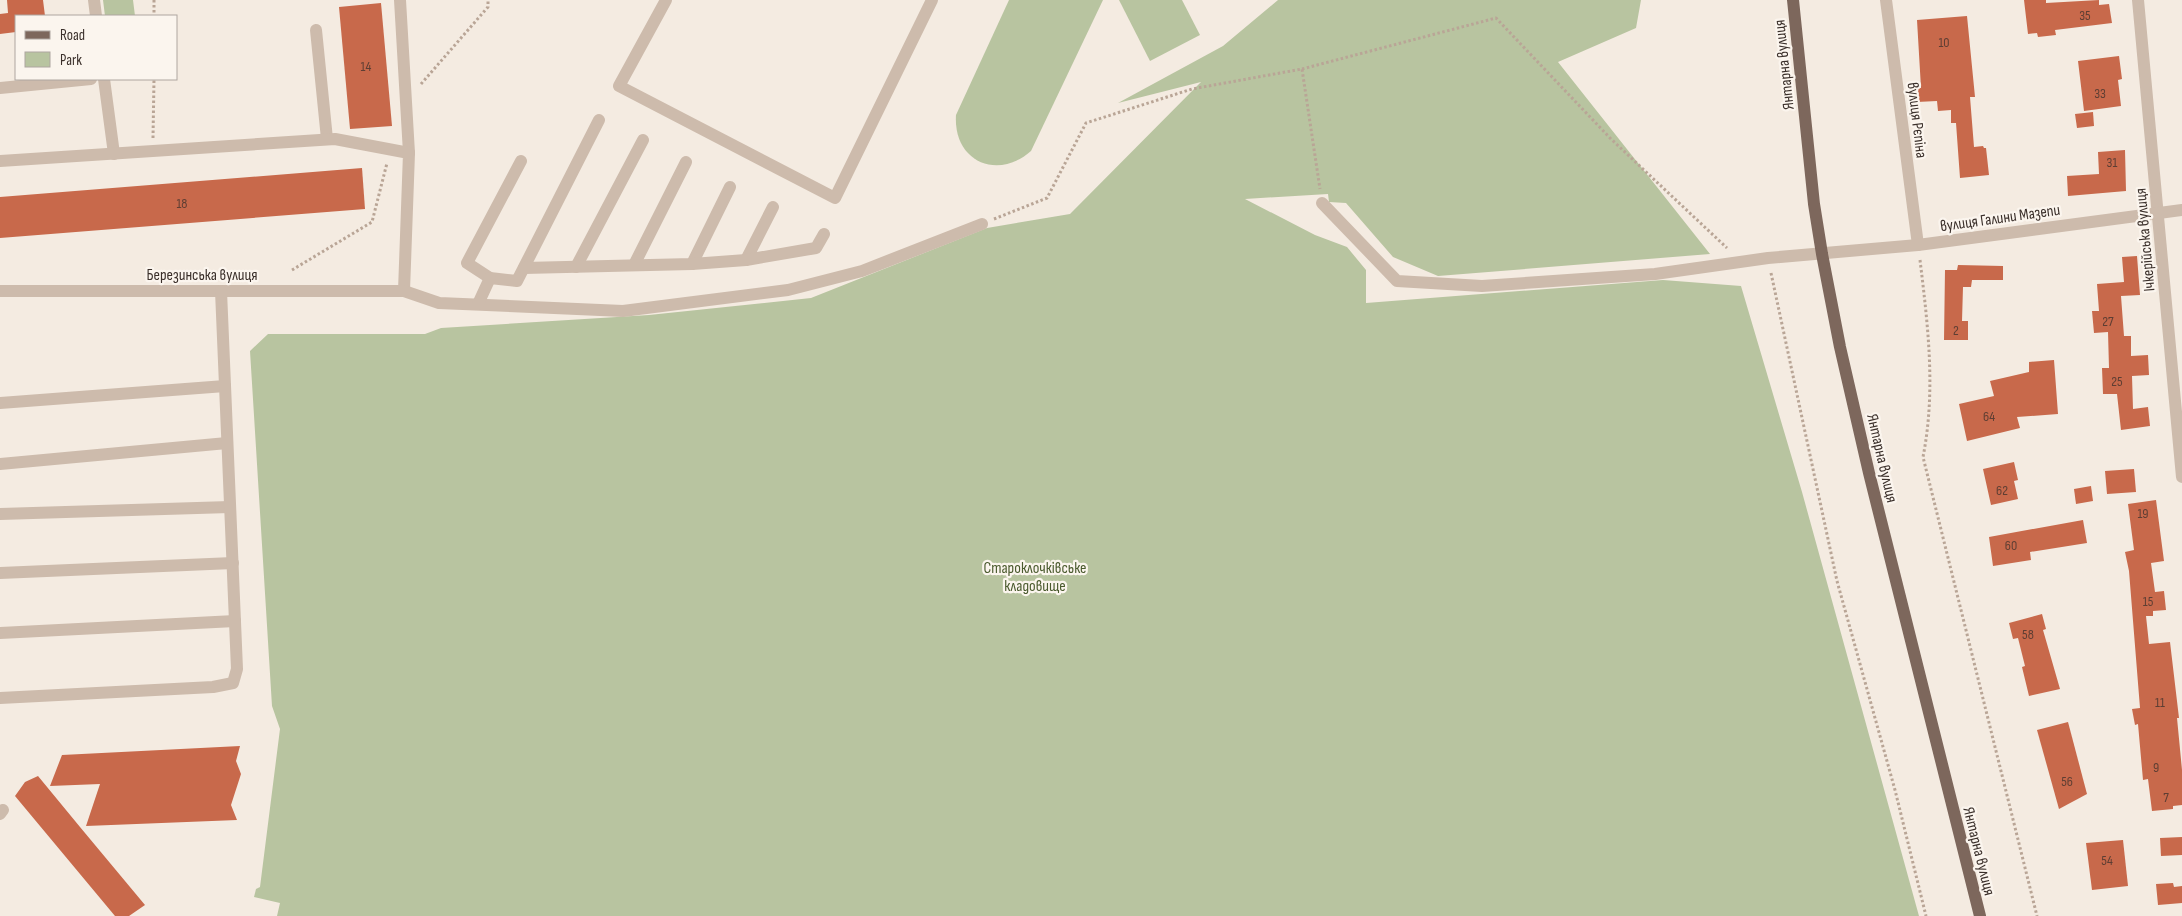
<svg xmlns="http://www.w3.org/2000/svg" width="2182" height="916" viewBox="0 0 2182 916" font-family="'Sofia Sans Condensed',sans-serif">
<rect width="100%" height="100%" fill="#f4ebe1"/>
<!-- green -->
<g fill="#b8c4a0">
<polygon points="103,0 133,0 135,16 105,16"/>
<path d="M1009,0H1103L1031,151C997,181 953,161 956,115Z"/>
<polygon points="1119,0 1182,0 1200,35 1150,61"/>
<polygon points="1278,0 1641,0 1636,28 1558,62 1710,254 1438,276 1393,257 1346,203 1329,202 1328,194 1245,199 1315,235 1347,247 1366,270 1366,303 1663,280 1741,286 1802,492 1919,916 277,916 280,903 254,897 256,889 260,887 280,729 272,706 250,351 268,334 425,334 441,328 649,315 811,298 987,228 1070,214 1201,82 1118,103 1223,46"/>
</g>
<!-- building -->
<g fill="#c8694b">
<polygon points="7,0 43,0 45,16 16,16 16,32 0,34 0,14 8,13"/>
<polygon points="2024,0 2046,0 2046,3 2099,0 2099,5 2109,4 2112,23 2055,30 2056,35 2038,37 2037,33 2028,34"/>
<polygon points="381,3 392,126 350,129 339,7"/>
<polygon points="1967,16 1975,97 1970,97 1974,147 1983,146 1984,148 1986,148 1989,175 1960,178 1956,123 1951,123 1951,110 1938,111 1937,101 1917,102 1915,88 1921,88 1917,20"/>
<polygon points="2119,56 2122,79 2118,80 2121,106 2084,111 2078,61"/>
<polygon points="2093,112 2094,126 2077,128 2075,114"/>
<polygon points="2125,150 2126,191 2068,196 2067,176 2099,174 2098,152"/>
<polygon points="362,168 365,209 0,238 0,197"/>
<polygon points="2137,256 2140,295 2121,296 2124,336 2131,336 2131,356 2148,355 2149,375 2132,376 2133,409 2148,407 2150,426 2121,430 2117,394 2103,394 2102,368 2109,368 2108,332 2094,333 2092,311 2099,311 2097,284 2124,282 2122,257"/>
<polygon points="1958,265 2003,266 2003,280 1972,280 1971,287 1963,287 1962,321 1968,321 1968,340 1944,340 1945,270 1957,270"/>
<polygon points="2054,360 2058,414 2017,417 2020,428 1967,441 1959,404 1994,396 1990,381 2029,372 2029,362"/>
<polygon points="2014,462 2018,480 2014,481 2018,499 1991,505 1983,469"/>
<polygon points="2134,469 2136,492 2107,494 2105,471"/>
<polygon points="2091,486 2093,501 2076,504 2074,489"/>
<polygon points="2156,500 2164,561 2151,563 2155,592 2164,591 2166,610 2153,611 2153,616 2146,616 2149,644 2170,642 2179,718 2177,718 2182,770 2182,805 2173,806 2173,809 2152,811 2148,779 2143,780 2138,724 2135,725 2132,709 2140,708 2129,571 2125,552 2134,550 2128,504"/>
<polygon points="2083,520 2087,543 2030,552 2031,560 1993,566 1989,537"/>
<polygon points="2042,614 2046,629 2043,630 2060,689 2029,696 2022,667 2025,666 2018,638 2013,639 2009,623"/>
<polygon points="2068,722 2087,794 2059,809 2037,730"/>
<polygon points="240,746 236,761 241,774 231,805 237,820 86,826 100,784 50,786 62,755"/>
<polygon points="38,776 80,827 145,905 129,916 115,916 15,796 25,782"/>
<polygon points="2182,837 2182,855 2161,856 2160,838"/>
<polygon points="2123,840 2128,886 2092,890 2086,843"/>
<polygon points="2173,883 2174,887 2182,886 2182,903 2158,905 2156,884"/>
</g>
<g fill="none" stroke-linecap="round" stroke-linejoin="round">
<!-- path -->
<g stroke="#b9a596" stroke-width="3" stroke-dasharray="2.5 2.5" stroke-linecap="butt">
<polyline points="154,0 154,16"/>
<polyline points="1302,69 1496,18 1611,139 1727,248"/>
<polyline points="421,84 488,7 488,0"/>
<polyline points="153,138 154,79"/>
<polyline points="994,219 1047,198 1086,123 1192,89 1302,69 1320,189"/>
<path d="M1920,260C1928,326 1936,391 1923,457L2037,916"/>
<polyline points="292,270 372,222 387,163"/>
<polyline points="1771,273 1837,581 1895,790 1926,916"/>
</g>
<!-- minor -->
<g stroke="#cdbbac" stroke-width="12">
<polyline points="94,0 96,16"/>
<polyline points="400,0 409,153"/>
<polyline points="666,0 619,86 835,198 932,0"/>
<polyline points="1886,0 1918,245"/>
<polyline points="2138,0 2182,477"/>
<polyline points="316,30 327,139"/>
<polyline points="104,79 114,154"/>
<polyline points="0,88 91,79"/>
<polyline points="0,161 335,139 409,153 404,291"/>
<polyline points="521,161 467,263 490,278 517,281 599,120"/>
<polyline points="1322,203 1397,281 1482,286 1655,274 1768,258 1918,245 2182,210"/>
<polyline points="746,260 773,207"/>
<polyline points="692,264 730,187"/>
<polyline points="634,265 686,162"/>
<polyline points="576,267 643,140"/>
<polyline points="524,268 692,264 746,260 816,248 824,234"/>
<polyline points="0,291 404,291 439,303 623,311 788,290 862,271 982,224"/>
<polyline points="478,304 490,278"/>
<polyline points="0,403 225,386"/>
<polyline points="0,464 227,443"/>
<polyline points="0,514 230,507"/>
<polyline points="0,573 233,563"/>
<polyline points="0,633 235,621"/>
<polyline points="0,698 213,687 233,683 237,669 221,291"/>
<polyline points="0,814 3,810"/>
</g>
<!-- major -->
<polyline stroke="#7d675c" stroke-width="12" points="1793,0 1814,204 1822,254 1840,347 1869,473 1980,916"/>
</g>
<g text-anchor="middle" stroke-width="4.5" stroke-linejoin="round" paint-order="stroke">
<!-- number labels -->
<g font-size="14" fill="#5e3e33">
<text x="2085" y="20">35</text>
<text x="1944" y="47">10</text>
<text x="366" y="71">14</text>
<text x="2100" y="98">33</text>
<text x="2112" y="167">31</text>
<text x="182" y="208">18</text>
<text x="2108" y="326">27</text>
<text x="1956" y="335">2</text>
<text x="2117" y="386">25</text>
<text x="1989" y="421">64</text>
<text x="2002" y="495">62</text>
<text x="2143" y="518">19</text>
<text x="2011" y="550">60</text>
<text x="2148" y="606">15</text>
<text x="2028" y="639">58</text>
<text x="2160" y="707">11</text>
<text x="2156" y="772">9</text>
<text x="2067" y="786">56</text>
<text x="2166" y="802">7</text>
<text x="2107" y="865">54</text>
</g>
<!-- street labels -->
<g font-size="16" fill="#3b302b" stroke="#fbf5ee">
<text transform="translate(1783 65) rotate(-96)" y="6">Янтарна вулиця</text>
<text transform="translate(1918 120) rotate(83)" y="6">вулиця Рєпіна</text>
<text transform="translate(2000 217) rotate(-8)" y="6">вулиця Галини Мазепи</text>
<text transform="translate(2144 240) rotate(-95)" y="6">Ічкерійська вулиця</text>
<text x="202" y="280">Березинська вулиця</text>
<text transform="translate(1883 458) rotate(77)" y="6">Янтарна вулиця</text>
<text transform="translate(1980 851) rotate(76)" y="6">Янтарна вулиця</text>
</g>
<!-- park labels -->
<g font-size="16" fill="#4a5a2e" stroke="#fbf5ee">
<text x="1035" y="573">Староклочківське<tspan x="1035" dy="18">кладовище</tspan></text>
</g>
</g>
<!-- legend -->
<rect x="15" y="15" width="162" height="65" fill="#fbf5ee" stroke="#aea6a0"/>
<rect x="25" y="31" width="25" height="8" fill="#7d675c" stroke="#aea6a0"/>
<text x="60" y="40" font-size="15" fill="#3b302b">Road</text>
<rect x="25" y="52" width="25" height="15" fill="#b8c4a0" stroke="#aea6a0"/>
<text x="60" y="65" font-size="15" fill="#3b302b">Park</text>
</svg>
